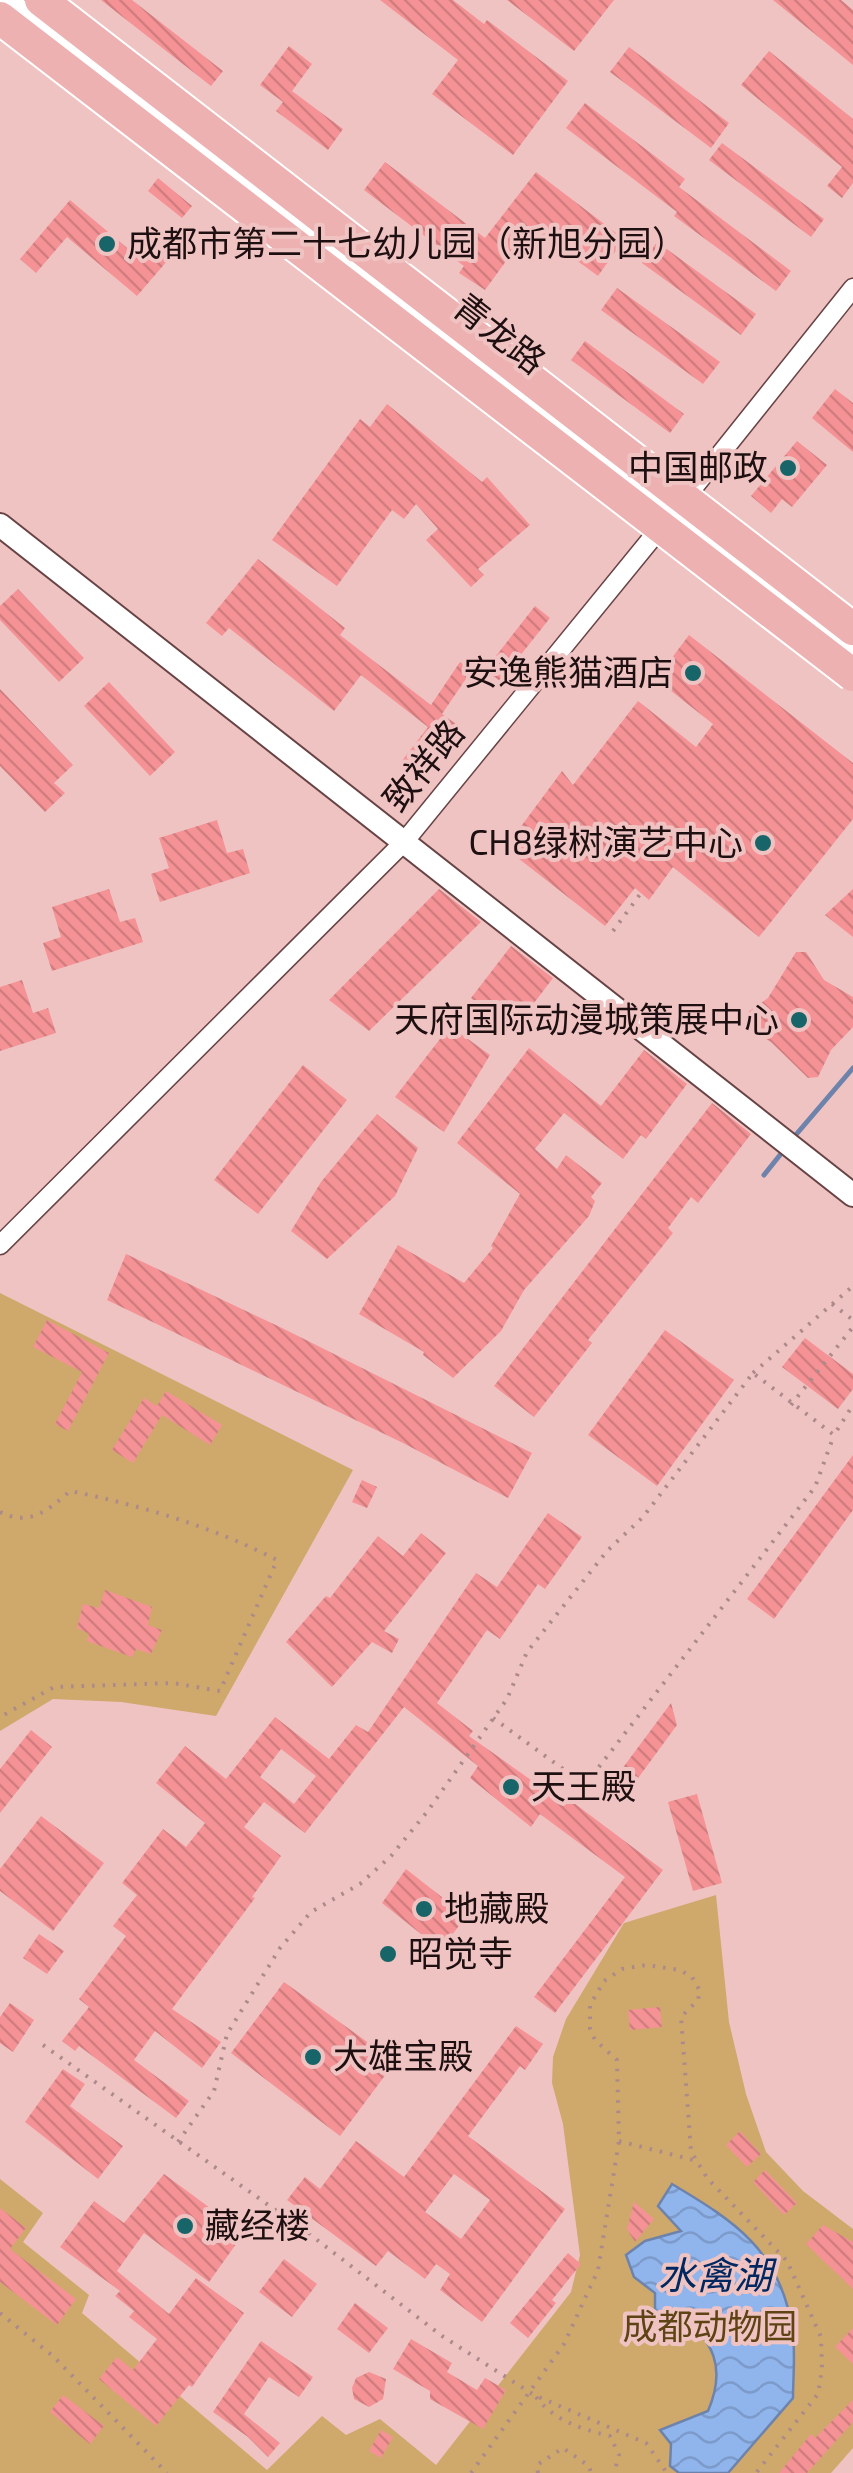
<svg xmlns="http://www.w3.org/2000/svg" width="853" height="2473" viewBox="0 0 853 2473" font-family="'Exo 2','Noto Sans SC',sans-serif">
<defs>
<pattern id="water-waves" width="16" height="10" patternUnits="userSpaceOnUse" patternTransform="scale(2.5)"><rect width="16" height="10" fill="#90b5ed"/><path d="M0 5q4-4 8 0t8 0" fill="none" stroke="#7c9aca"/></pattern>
<pattern id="building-back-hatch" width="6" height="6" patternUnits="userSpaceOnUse" patternTransform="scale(2.5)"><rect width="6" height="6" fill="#f59295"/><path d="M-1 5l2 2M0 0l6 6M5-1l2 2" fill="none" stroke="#d27d7f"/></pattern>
</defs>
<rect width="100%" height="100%" fill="#f0c3c3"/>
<!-- green -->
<g fill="#cfa86c">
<polygon points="0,1293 353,1470 216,1716 121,1702 53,1699 0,1731"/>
<polygon points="716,1895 729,2022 746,2094 766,2152 803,2191 853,2229 853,2448 831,2473 0,2473 0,2179 43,2213 23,2242 89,2295 82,2313 267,2470 322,2416 346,2435 380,2419 436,2465 571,2292 580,2255 563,2124 552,2083 553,2057 566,2019 624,1923"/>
</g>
<!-- water -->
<path fill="url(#water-waves)" stroke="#6e83ab" stroke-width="2.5" d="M672,2184C734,2221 780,2250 792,2328C796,2350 793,2376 793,2398L728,2473H679L670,2466L671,2444L660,2430L708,2411C727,2367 713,2341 679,2312L667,2327L655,2318V2293L634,2277L626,2255L645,2241L681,2231L658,2206Z"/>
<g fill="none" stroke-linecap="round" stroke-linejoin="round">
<!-- stream -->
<g stroke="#6e83ab" stroke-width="5">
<polyline points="794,1137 853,1068"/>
<polyline points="764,1175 784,1150"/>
</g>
</g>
<!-- building -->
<g fill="url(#building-back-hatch)" fill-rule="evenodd">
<polygon points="101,0 132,0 223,71 211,86"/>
<polygon points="380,0 453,0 484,24 487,20 568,81 513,155 432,94 458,60"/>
<polygon points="507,0 614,0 574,51"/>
<polygon points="773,0 841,0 853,10 853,65"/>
<polygon points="289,46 312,64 292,91 343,129 328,150 276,111 283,102 260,85"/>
<polygon points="629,47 729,123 711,148 610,72"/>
<polygon points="769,51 853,119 853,183 842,198 827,186 842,167 741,85"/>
<polygon points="585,103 685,179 679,187 791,271 776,291 674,216 677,212 566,128"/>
<polygon points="722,143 824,219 811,237 709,160"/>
<polygon points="385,162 485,238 536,172 624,239 598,276 531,227 485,290 459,273 464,266 364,190"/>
<polygon points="158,178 192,206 182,218 148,191"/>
<polygon points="70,200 138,257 155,237 174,253 137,296 67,237 36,273 20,259"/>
<polygon points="657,242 756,314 741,335 642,263"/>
<polygon points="617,288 720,362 703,384 601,310"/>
<polygon points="585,341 684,414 670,433 571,360"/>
<polygon points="835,389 853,403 853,452 812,418"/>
<polygon points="387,404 482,482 487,477 530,525 478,569 484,575 471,587 426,540 438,529 416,504 404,519 392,510 337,586 272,540 360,419 370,427"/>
<polygon points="797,441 827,465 792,507 782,499 771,513 751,496"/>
<polygon points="258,559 345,628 340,635 431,705 460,662 472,670 442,714 456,724 417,774 401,762 428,727 361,675 334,711 229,628 222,636 206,623"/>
<polygon points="18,589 84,658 59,682 0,620 0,606"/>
<polygon points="535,606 550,618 500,681 485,670"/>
<polygon points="689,635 853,763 853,819 759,937 673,867 649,900 635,888 605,926 505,848 562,771 573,785 638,701 696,747 713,724 656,679"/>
<polygon points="109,682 175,752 150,776 84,706"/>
<polygon points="0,689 73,765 54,783 65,793 45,812 0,766"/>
<polygon points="217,820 227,853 243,849 250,873 160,902 151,874 169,868 159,838"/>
<polygon points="109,889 120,922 135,918 143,942 52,971 43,943 61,937 52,907"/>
<polygon points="439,889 481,922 369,1031 329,1000"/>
<polygon points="853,889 853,937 825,915"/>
<polygon points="511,946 553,978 513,1031 471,998"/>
<polygon points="796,952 806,952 824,980 853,997 853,1027 831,1050 818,1077 808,1078 771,1042 745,1026 745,1014 768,998"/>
<polygon points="22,980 33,1013 48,1008 56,1033 0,1051 0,987"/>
<polygon points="450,1026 490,1055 444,1132 395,1097"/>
<polygon points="529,1048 601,1106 644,1050 687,1084 646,1139 641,1135 623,1159 564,1113 535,1149 557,1169 566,1155 602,1183 591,1197 595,1201 589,1216 524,1290 501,1331 453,1378 423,1355 424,1352 359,1314 398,1245 464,1283 493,1248 491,1246 520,1194 457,1143"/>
<polygon points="303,1065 347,1100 258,1214 214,1180"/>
<polygon points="712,1103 751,1134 698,1203 691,1197 668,1228 673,1233 588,1340 592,1343 534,1417 494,1386"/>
<polygon points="377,1114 418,1148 395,1196 327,1259 291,1231 321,1182"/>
<polygon points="126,1254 282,1328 532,1453 508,1498 403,1443 107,1300"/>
<polygon points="47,1320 109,1353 68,1431 55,1424 82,1372 33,1347"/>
<polygon points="665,1330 734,1380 657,1486 588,1435"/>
<polygon points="805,1338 853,1374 853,1389 838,1409 782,1367"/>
<polygon points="166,1391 222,1425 210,1445 162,1415 133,1463 112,1450 144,1398 157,1406"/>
<polygon points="853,1455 853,1510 774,1619 747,1599"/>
<polygon points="362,1480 377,1487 367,1508 352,1502"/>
<path d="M548,1513L582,1537L545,1589L538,1584L500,1639L487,1630L437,1703L473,1731L469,1736L562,1802L566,1797L663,1870L555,2013L534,1997L625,1877L540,1814L531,1827L470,1778L478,1766L404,1707L305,1833L264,1802L244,1827L281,1856L252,1897L255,1898L172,2009L221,2042L202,2068L155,2031L134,2060L189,2101L176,2118L79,2046L75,2051L62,2041L89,2007L79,1999L126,1936L113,1926L137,1895L122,1883L163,1829L186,1847L205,1823L156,1783L185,1746L226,1779L275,1717L329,1759L356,1725L368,1732L476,1573L497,1587ZM281,1749L316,1776L294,1804L260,1777Z"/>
<polygon points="421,1533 446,1553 384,1631 399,1639 392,1653 372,1642 332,1687 286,1642 326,1596 330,1598 378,1536 403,1556"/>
<polygon points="105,1590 152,1607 148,1625 162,1630 151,1654 136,1649 132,1657 87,1641 89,1634 77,1628 83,1604 99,1608"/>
<polygon points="671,1703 677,1725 625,1796 610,1785"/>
<polygon points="31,1730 52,1747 0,1813 0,1769"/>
<polygon points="697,1794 722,1883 693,1891 668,1802"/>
<polygon points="41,1816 104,1863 53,1931 0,1891 0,1869"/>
<polygon points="406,1869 466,1916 441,1950 382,1903"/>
<polygon points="39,1934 64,1951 47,1974 23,1958"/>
<polygon points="284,1982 395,2062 340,2136 231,2053"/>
<polygon points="10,2003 34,2020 13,2052 0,2043 0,2017"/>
<polygon points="660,2007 662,2027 630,2030 628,2010"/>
<path d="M516,2026L543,2044L525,2070L520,2066L468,2136L565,2209L482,2322L440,2290L450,2274L436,2264L425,2279L388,2251L376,2266L287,2200L305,2177L320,2189L356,2141L404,2177ZM454,2174L490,2200L461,2239L425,2212Z"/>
<polygon points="63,2069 85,2084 70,2106 123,2146 98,2179 25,2122"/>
<polygon points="740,2131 761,2154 747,2167 726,2145"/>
<polygon points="765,2170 797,2203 784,2215 753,2182"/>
<polygon points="164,2174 244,2233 209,2282 144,2233 117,2271 169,2314 196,2278 244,2313 192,2387 189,2385 156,2426 99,2379 117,2357 133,2370 157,2339 129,2317 134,2311 115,2296 120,2291 60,2247 94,2201 124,2223"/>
<polygon points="634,2202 654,2219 635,2242 627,2229"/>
<polygon points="0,2208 26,2228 10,2249 76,2299 57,2325 0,2282"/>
<polygon points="823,2225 853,2242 853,2289 806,2244"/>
<polygon points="568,2253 581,2264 552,2300 556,2303 528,2338 510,2323"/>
<polygon points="284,2259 317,2284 292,2317 259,2292"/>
<polygon points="355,2303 388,2328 369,2353 337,2329"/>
<polygon points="853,2328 853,2364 835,2347"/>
<polygon points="411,2339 452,2363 447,2372 477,2390 485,2378 506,2390 483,2429 430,2399 430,2391 393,2369"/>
<polygon points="261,2341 313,2377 299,2397 269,2377 244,2414 280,2443 268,2457 248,2437 213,2412"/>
<polygon points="369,2372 386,2379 383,2399 369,2407 354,2399 352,2388 356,2378"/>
<polygon points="63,2395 104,2426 90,2444 50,2412"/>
<polygon points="853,2400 853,2422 807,2473 779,2473 811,2434 815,2438"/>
<polygon points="381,2430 393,2437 381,2458 369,2451"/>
</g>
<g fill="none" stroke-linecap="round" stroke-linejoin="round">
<!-- minor casing -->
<g stroke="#684344" stroke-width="21">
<g id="minor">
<polyline points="682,502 853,288"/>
<polyline points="0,1245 404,842 665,522"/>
</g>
</g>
<!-- tertiary casing -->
<g stroke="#684344" stroke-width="26">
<g id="tertiary">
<polyline points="6,0 853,651"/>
<polyline points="0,525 853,1195"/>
</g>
</g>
<!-- path -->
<g stroke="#ad8a8a" stroke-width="4" stroke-dasharray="2.5 8" stroke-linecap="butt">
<polyline points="613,931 641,893"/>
<polyline points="832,1304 853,1320"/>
<polyline points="753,1373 853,1286"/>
<polyline points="791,1405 853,1327"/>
<path d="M0,1512C29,1527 49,1510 70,1491C140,1505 213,1527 277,1560L220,1691L173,1683L54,1687L0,1717"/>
<polyline points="493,1718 585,1785 815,1487 834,1435"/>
<polyline points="43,2045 312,2236 442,2336 534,2395 646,2443 667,2473"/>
<polyline points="619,2141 697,2161"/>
<polyline points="178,2142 214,2091 227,2034 280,1948 311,1912 360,1884 391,1856 427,1812 507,1699 527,1652 607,1551 643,1517 753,1373 834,1435 853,1405"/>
<polyline points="0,2313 54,2357 167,2473"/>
<path d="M536,2397C555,2421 581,2429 610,2436L619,2455L614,2473"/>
<polyline points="471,2473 564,2344 598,2270 619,2141 617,2060 595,2040 590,2029 590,2005 604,1981 622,1969 646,1965 680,1970 692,1977 700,1991 698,2000 681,2017 691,2151 707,2178 787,2261 821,2337 822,2369 818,2394 756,2473"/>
<polyline points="538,2473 537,2465 563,2448 589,2466 591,2473"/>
</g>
<!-- minor -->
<use href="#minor" stroke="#fff" stroke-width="18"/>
<!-- tertiary -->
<use href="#tertiary" stroke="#fff" stroke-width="22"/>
<!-- motorway-bridge casing -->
<g stroke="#fff" stroke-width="36" stroke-linecap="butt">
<g id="motorway-bridge">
<polyline points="41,0 853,629"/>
<polyline points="0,18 853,675"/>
</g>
</g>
<!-- motorway-bridge -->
<use href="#motorway-bridge" stroke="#eeb1b2" stroke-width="32"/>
</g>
<!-- markers -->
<g fill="#176568" stroke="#f0c3c3" stroke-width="4">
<circle cx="107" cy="244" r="10"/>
<circle cx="788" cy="468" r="10"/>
<circle cx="693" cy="673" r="10"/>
<circle cx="763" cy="843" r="10"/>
<circle cx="799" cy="1020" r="10"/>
<circle cx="511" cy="1787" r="10"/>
<circle cx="424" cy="1909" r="10"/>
<circle cx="388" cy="1954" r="10"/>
<circle cx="313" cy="2057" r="10"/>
<circle cx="185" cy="2226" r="10"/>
</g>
<g text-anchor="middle" stroke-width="8" stroke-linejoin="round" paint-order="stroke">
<!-- poi labels -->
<g font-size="35" fill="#1e0f10" stroke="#f0c3c3" text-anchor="start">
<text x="127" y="256">成都市第二十七幼儿园（新旭分园）</text>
<text x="768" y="480" text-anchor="end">中国邮政</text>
<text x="673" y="685" text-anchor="end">安逸熊猫酒店</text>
<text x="743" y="855" text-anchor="end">CH8绿树演艺中心</text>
<text x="779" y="1032" text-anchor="end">天府国际动漫城策展中心</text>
<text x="531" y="1799">天王殿</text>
<text x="444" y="1921">地藏殿</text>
<text x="408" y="1966">昭觉寺</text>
<text x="333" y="2069">大雄宝殿</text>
<text x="205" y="2238">藏经楼</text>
</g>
<!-- street labels -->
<g font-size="35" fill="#1e0f10" stroke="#f0c3c3">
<text transform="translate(499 334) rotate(38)" y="12">青龙路</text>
<text transform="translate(424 766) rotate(-51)" y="12">致祥路</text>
</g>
<!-- park labels -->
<g font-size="35" fill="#5e4314" stroke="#f0c3c3">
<text x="710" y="2339">成都动物园</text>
</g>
<!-- water labels -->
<g font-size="38" font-style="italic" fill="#002860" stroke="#f0c3c3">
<text x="715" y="2289">水禽湖</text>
</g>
</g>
</svg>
